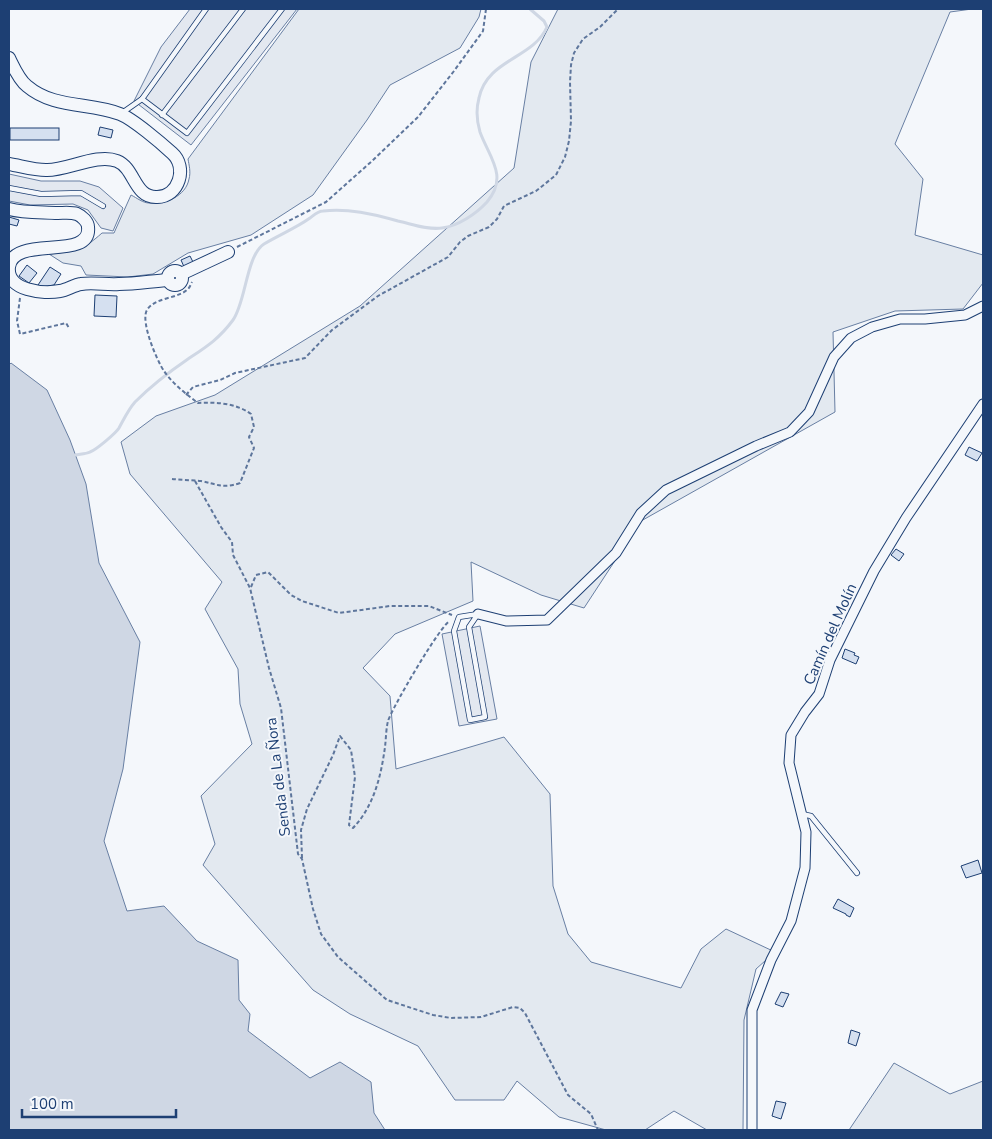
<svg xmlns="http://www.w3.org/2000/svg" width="992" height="1139" viewBox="0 0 992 1139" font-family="'Nunito Sans',sans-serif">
<rect width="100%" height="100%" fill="#f4f7fb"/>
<!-- green -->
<g fill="#e3e9f0" stroke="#687fa3">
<path d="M299,9H481L479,17L460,48L390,85L367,120L313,195L251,235L188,253L153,274L128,277L86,275L81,266L63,263L49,254C75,251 82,251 102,233H114L131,195C137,198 143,203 149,203C165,205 186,196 189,179C191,172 189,165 188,159Z"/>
<polygon points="558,9 972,9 950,12 895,144 923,179 915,235 983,255 983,283 963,309 895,311 833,332 835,412 641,521 584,608 541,595 471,562 473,601 395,634 363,668 390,696 396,769 504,737 550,794 553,886 568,934 591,962 681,988 701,949 726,929 775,952 756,969 744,1020 743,1130 707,1130 674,1111 645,1130 606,1130 559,1117 517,1081 504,1100 455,1100 418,1046 350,1014 313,990 203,865 215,844 201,796 252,744 240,704 238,669 205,609 222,582 130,474 121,442 156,416 215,395 360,306 514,168 531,62"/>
<polygon points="894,1063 950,1094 983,1081 983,1130 849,1130"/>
</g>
<!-- parking -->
<g fill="#e3e8f0" stroke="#687fa3">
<polygon points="190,9 297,9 191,145 134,101 161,47"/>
<polygon points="9,174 41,181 80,181 99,187 123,208 113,231 101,228 88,210 73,204 30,205 9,201"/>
<polygon points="480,626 497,719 459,726 442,634"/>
</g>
<!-- water -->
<polygon fill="#cfd7e4" stroke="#687fa3" points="11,363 47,390 70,440 86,484 99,563 140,642 123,769 104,841 127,911 164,906 197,941 238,960 239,1000 250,1014 248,1031 310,1078 340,1062 371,1082 374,1113 385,1130 9,1130 9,365"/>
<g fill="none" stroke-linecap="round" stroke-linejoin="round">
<!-- stream -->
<path stroke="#cfd7e4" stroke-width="3" d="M75,455C80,454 86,454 90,452C96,450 116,433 119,428C124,419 128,410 135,402C151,386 169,372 188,359C206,347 219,339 233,320C246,302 246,256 264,244C279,235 296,228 310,218C314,215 318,211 323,211C348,208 373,214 398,221C412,224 427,230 442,228C458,226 476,214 487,202C509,176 489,157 480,132C477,122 476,109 479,98C487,59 533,59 547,27L544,21L530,9"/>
</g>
<!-- building -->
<g fill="#d5e0f0" stroke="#1d3f73">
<polygon points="100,127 113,130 111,138 98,135"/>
<rect x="10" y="128" width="49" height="12"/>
<polygon points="9,217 19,220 17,226 9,224"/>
<polygon points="190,256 194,264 185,269 181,260"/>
<polygon points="27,265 37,273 29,283 19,276"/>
<polygon points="50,267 61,274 54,285 42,287 38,285"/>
<polygon points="95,295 117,296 116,317 94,316"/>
<polygon points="969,447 982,453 977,461 965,455"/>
<polygon points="896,549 904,554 899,561 891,555"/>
<polygon points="845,649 855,653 854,655 859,657 856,664 842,658"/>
<polygon points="978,860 982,873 966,878 961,866"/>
<polygon points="838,899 854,908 850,917 846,915 846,914 833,908"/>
<polygon points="781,992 789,994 783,1007 775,1004"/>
<polygon points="851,1030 860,1033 856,1046 848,1043"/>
<polygon points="776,1101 786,1103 781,1119 772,1116"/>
</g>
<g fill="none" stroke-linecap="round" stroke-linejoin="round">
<!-- lane casing -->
<g stroke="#1d3f73" stroke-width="6">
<g id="lane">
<polyline points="142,99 187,133 282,9"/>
<polyline points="122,113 142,99 206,9"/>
<polyline points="162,115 243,9"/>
<polyline points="9,188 41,194 81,193 103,206"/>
<polygon points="478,614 469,627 485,717 470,720 454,631 459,617"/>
<polyline points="802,814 811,816 857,873"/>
</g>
</g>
<!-- street casing -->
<g stroke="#1d3f73" stroke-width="11">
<g id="street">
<polyline points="478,614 506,621 547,620 616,553 641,513 666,490 756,446 790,432 809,412 834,357 851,338 872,327 900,319 925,319 965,315 983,306"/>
<polyline points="752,1130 752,1010 771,960 791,921 805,868 806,832 789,763 791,735 805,712 819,694 830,660 874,571 906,518 983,404"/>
</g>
</g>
<!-- secondary casing -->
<g stroke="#1d3f73" stroke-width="14">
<g id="secondary">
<path d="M9,58C13,66 19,80 27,86C54,109 89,102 120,114C133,119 161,143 172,153C188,167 179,197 157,197C134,198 135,168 117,161C97,153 66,171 46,170C34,170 21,166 9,164"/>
<path d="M9,209C24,213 42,212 58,213C64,213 71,212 77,214C82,216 88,222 88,227C92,262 13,234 9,267C6,291 44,294 60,291C67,290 74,285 81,284C93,282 107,285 119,284C136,284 152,281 168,280"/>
<circle cx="175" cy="278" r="7"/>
<polyline points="181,274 228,252"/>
</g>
</g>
<!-- path -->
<g stroke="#5e769c" stroke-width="2" stroke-dasharray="4 2.5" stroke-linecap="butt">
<polyline points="237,247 326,202 372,161 418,117 454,71 483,31 486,9"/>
<polyline points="20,298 17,321 20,334 66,323 69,328"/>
<polyline points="186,395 193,387 220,380 235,373 305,358 332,330 378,296 448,257 460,242 468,236 489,227 497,219 504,206 536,191 556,175 565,157 569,141 571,121 570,82 571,65 574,53 583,39 600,27 618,9"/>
<path d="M172,479C181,480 191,480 201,481C216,484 223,489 240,483L254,448L249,437L254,427L251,414C236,403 216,402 198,403C186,394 173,384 164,371C157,361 140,321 147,310C155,297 178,299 188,289C190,287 191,284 192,282"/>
<polyline points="195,481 221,527 232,542 233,555 250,588 269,668 281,708 298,854 302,859 313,909 321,934 338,957 387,1000 433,1015 451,1018 481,1017 513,1007 520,1008 525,1013 568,1095 591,1114 598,1130"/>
<polyline points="251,587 256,575 268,572 291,595 302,601 339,613 390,606 429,606 452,615"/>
<path d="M302,858L301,830L307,809L333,755L340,736L351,750L355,777L349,825L353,828C374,806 381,776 385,747C386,739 386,729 388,721C392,708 441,624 450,621"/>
</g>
<!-- lane -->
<use href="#lane" stroke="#f4f7fb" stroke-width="4.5"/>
<!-- street -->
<use href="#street" stroke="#f4f7fb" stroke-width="9"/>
<!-- secondary -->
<use href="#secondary" stroke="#f4f7fb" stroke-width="12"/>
</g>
<g text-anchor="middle" stroke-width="4" stroke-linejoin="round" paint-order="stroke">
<!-- street labels -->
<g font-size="15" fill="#1d3f73" stroke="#f4f7fb">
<text transform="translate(830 634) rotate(-66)" y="5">Camín del Molín</text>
<text transform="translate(278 777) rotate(-97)" y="5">Senda de La Ñora</text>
</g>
</g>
<!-- border -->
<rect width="992" height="1139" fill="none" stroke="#1d3f73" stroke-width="20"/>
<!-- scale -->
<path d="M22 1109v8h154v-8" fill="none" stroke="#1d3f73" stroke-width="2.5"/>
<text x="30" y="1109" font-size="15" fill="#1d3f73" stroke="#f4f7fb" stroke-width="4" paint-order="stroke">100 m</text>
</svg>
